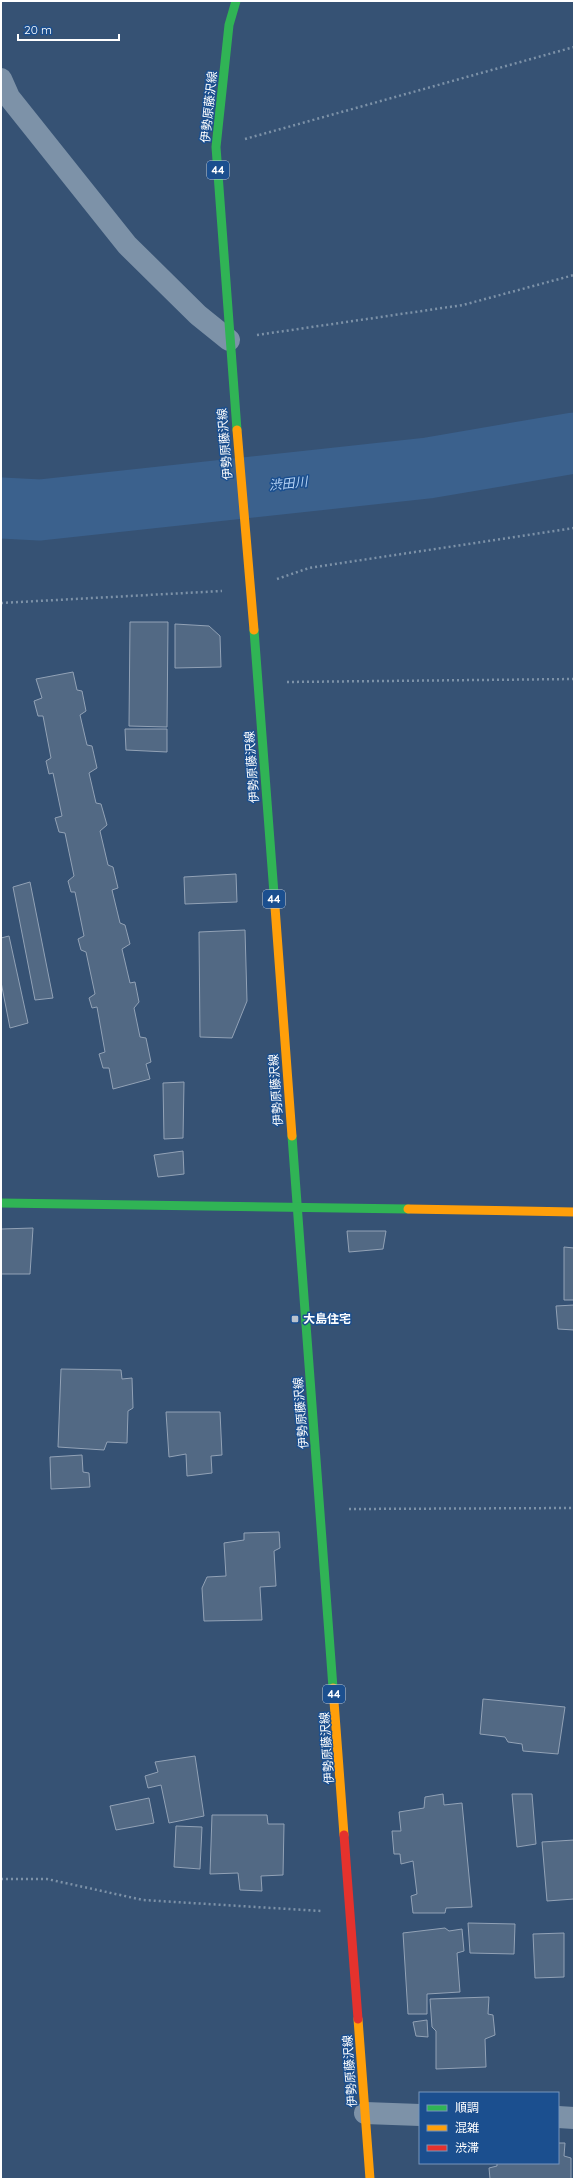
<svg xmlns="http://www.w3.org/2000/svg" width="575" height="2180" viewBox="0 0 575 2180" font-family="Quicksand,'Noto Sans JP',sans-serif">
<rect width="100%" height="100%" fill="#365274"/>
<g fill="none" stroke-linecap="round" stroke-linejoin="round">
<!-- river -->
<polyline stroke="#3b618d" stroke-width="61" points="1,508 40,510 428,468 574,443"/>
</g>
<!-- building -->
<g fill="#526984" stroke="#92a2b6">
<polygon points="130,622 168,622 167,727 129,726"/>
<polygon points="175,624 209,626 220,636 221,667 175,668"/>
<polygon points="73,672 77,690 82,691 86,711 80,715 87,745 92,746 97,768 89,773 96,803 101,804 107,825 100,831 108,865 113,867 118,888 112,890 120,923 125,925 130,944 122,949 130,983 135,982 139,1002 134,1008 140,1037 146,1038 151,1062 146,1064 150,1079 113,1089 109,1068 103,1068 99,1054 105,1052 97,1007 92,1008 89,998 95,994 86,952 81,950 78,939 84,936 75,892 71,892 68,881 74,876 65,833 59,832 55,818 62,816 53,773 49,774 46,761 51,758 43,716 38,716 34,701 42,698 36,679"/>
<polygon points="125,729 167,729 167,752 126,750"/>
<polygon points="236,874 237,902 185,904 184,877"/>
<polygon points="30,882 53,998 35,1000 13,887"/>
<polygon points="245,930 247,1001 232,1038 200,1037 199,932"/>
<polygon points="9,936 28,1023 10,1028 1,982 1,938"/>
<polygon points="184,1082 183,1138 164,1139 163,1083"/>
<polygon points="183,1151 184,1174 158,1177 154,1155"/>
<polygon points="33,1228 30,1274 1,1274 1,1229"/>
<polygon points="347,1231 386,1231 383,1249 349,1252"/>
<polygon points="564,1247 574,1248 574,1300 564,1300"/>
<polygon points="574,1305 574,1330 558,1329 556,1306"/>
<polygon points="61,1369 121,1370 122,1379 132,1378 133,1408 128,1411 127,1443 107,1442 104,1450 58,1447"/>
<polygon points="166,1412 220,1412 222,1455 211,1456 212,1473 187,1476 186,1454 169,1457"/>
<polygon points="82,1455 83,1472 89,1473 90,1487 51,1489 50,1457"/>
<polygon points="279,1532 280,1548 274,1551 276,1586 260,1587 262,1620 204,1621 202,1588 207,1577 226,1576 224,1543 244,1540 244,1533"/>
<polygon points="483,1699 565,1707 558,1754 523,1751 522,1744 508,1742 505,1737 480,1734"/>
<polygon points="195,1756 204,1816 169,1823 161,1785 148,1788 145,1776 158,1772 155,1762"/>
<polygon points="443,1794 444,1805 462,1803 472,1907 446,1908 445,1913 413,1913 411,1896 417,1894 413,1861 401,1864 400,1854 394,1854 392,1831 401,1831 399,1812 424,1808 425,1797"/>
<polygon points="512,1794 532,1794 536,1844 517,1847"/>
<polygon points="149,1798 154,1823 116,1830 110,1806"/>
<polygon points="212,1815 267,1815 268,1824 284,1824 283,1875 261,1876 262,1891 240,1890 238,1873 210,1874"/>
<polygon points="176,1826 202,1827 200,1869 174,1867"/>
<polygon points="574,1840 574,1899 547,1901 542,1842"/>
<polygon points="468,1923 515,1924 514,1954 470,1953"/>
<polygon points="445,1928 449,1931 462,1929 464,1951 457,1953 460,1992 427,1994 427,2014 408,2014 403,1933"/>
<polygon points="564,1933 564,1977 535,1978 533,1934"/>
<polygon points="489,1997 488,2014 493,2015 495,2035 485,2039 486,2067 436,2069 436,2031 432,2027 430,1999"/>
<polygon points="427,2020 428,2037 416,2036 413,2022"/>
<polygon points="558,2143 565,2143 564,2156 571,2158 571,2179 490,2179 489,2168 497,2166 497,2163 558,2163"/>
</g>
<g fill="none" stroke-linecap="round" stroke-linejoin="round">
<!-- path -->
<g stroke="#7d92a8" stroke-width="2.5" stroke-dasharray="2 3" stroke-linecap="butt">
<polyline points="245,139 574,47"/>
<polyline points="257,335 463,305 574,275"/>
<polyline points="277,579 309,568 574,528"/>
<polyline points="1,603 222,591"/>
<polyline points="287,682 574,679"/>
<polyline points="349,1509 574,1508"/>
<polyline points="1,1879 47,1879 143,1900 321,1911"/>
</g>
<!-- street -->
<g stroke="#7d92a8" stroke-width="22">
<polyline points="1,79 9,97 127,245 198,315 229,340"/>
<polyline points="365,2113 420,2115"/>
<polyline points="558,2117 574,2118"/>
</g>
<!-- fast -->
<g stroke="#30b455" stroke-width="9">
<polyline points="236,1 229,25 216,147 237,430"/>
<polyline points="254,630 275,907"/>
<polyline points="292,1136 333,1688"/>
<polyline points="1,1203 408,1209"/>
</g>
<!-- slow -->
<g stroke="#ff9f0a" stroke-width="9">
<polyline points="237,430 254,630"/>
<polyline points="275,907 292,1136"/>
<polyline points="408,1209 574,1212"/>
<polyline points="333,1688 344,1835"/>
<polyline points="358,2019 370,2179"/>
</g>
<!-- jam -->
<polyline stroke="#e5322d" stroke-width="9" points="344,1835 358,2019"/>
</g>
<!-- markers -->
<rect fill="#b9c2ce" stroke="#1b4f8f" stroke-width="1.5" x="291" y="1315" width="8" height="8" rx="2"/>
<g text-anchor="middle" stroke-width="3" stroke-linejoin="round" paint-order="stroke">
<!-- shield labels -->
<g fill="#1b4f8f" stroke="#bbcadd" stroke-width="1">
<rect x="207" y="161" width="22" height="18" rx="3"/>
<rect x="263" y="890" width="22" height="18" rx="3"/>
<rect x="323" y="1685" width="22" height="18" rx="3"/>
</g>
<g font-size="11" font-weight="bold" fill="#fff">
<text x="218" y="174">44</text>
<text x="274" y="903">44</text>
<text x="334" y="1698">44</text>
</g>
<!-- street labels -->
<g font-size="12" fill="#fff" stroke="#1b4f8f">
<text transform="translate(209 107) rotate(-84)" y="4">伊勢原藤沢線</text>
<text transform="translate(225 444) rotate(-95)" y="4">伊勢原藤沢線</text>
<text transform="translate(252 767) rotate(-94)" y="4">伊勢原藤沢線</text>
<text transform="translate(276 1090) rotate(-94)" y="4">伊勢原藤沢線</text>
<text transform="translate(301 1413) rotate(-95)" y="4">伊勢原藤沢線</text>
<text transform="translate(327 1748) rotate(-94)" y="4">伊勢原藤沢線</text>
<text transform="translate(350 2071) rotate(-94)" y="4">伊勢原藤沢線</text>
</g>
<!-- poi labels -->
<g font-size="12" font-weight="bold" fill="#fff" stroke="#1b4f8f" text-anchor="start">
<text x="303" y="1323">大島住宅</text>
</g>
<!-- water labels -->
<g font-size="13" font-style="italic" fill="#b5d3f5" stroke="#1b4f8f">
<text transform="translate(288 483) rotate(-6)" y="5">渋田川</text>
</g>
</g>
<!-- border -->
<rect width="575" height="2180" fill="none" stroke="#ffffff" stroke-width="4"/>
<!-- legend -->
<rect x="419" y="2092" width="140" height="72" fill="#1b4f8f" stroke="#7695bc"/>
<rect x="427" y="2105" width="20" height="6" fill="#30b455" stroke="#7695bc"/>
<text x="455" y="2112" font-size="12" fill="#ffffff">順調</text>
<rect x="427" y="2125" width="20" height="6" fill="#ff9f0a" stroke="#7695bc"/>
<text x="455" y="2132" font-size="12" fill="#ffffff">混雑</text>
<rect x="427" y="2145" width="20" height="6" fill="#e5322d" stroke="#7695bc"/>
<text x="455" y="2152" font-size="12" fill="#ffffff">渋滞</text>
<!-- scale -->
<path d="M18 34v6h101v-6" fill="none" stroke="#ffffff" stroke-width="2"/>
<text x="24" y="34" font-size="12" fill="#ffffff" stroke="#1b4f8f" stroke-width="3" paint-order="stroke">20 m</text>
</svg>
